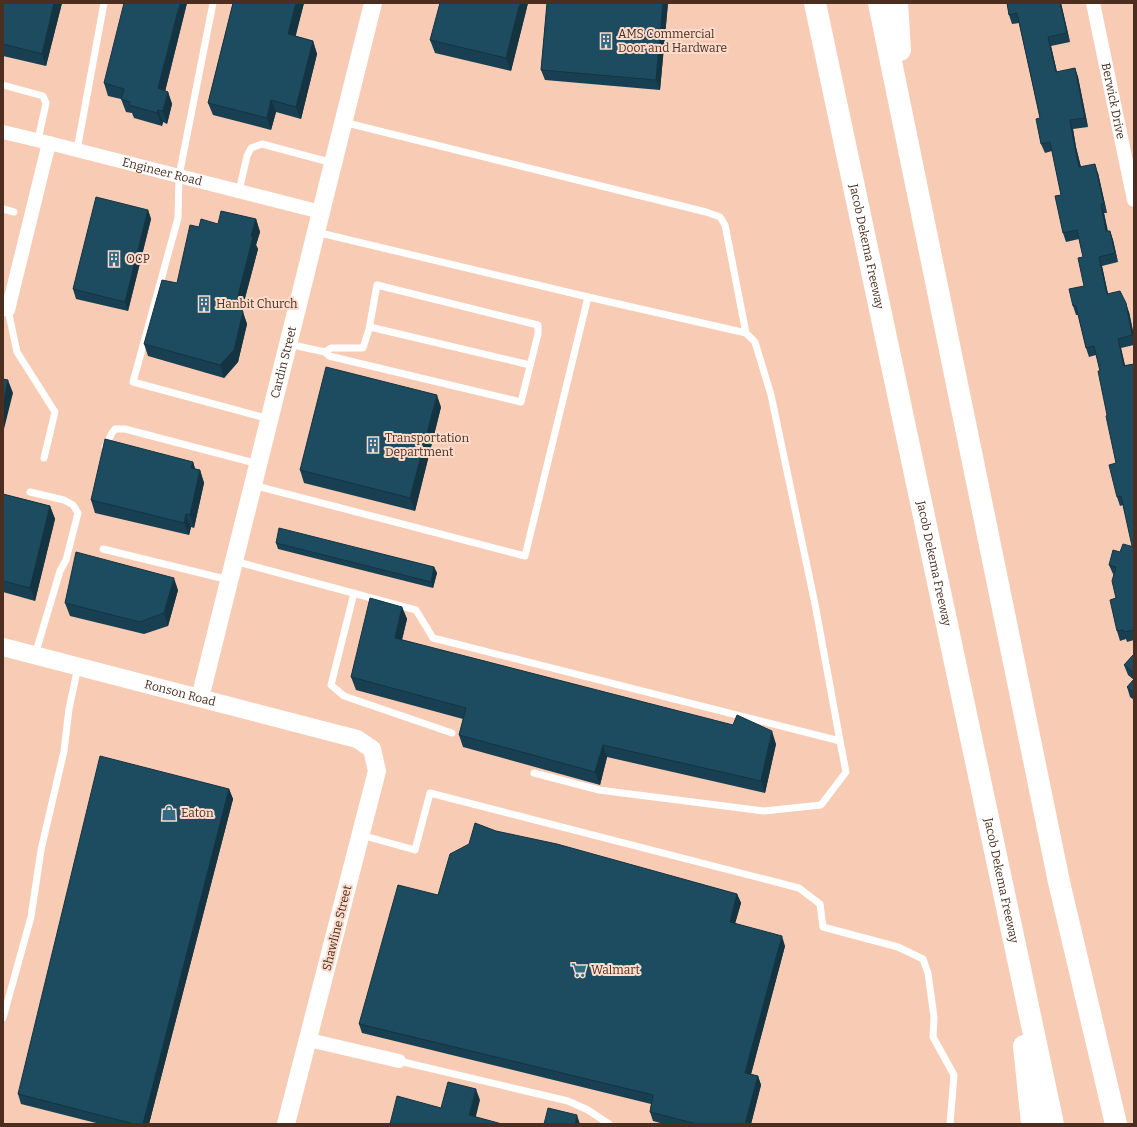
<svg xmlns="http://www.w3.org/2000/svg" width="1137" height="1127" viewBox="0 0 1137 1127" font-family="Bitter,serif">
<rect width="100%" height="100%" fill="#f8cbb4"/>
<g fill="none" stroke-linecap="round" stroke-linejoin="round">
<!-- service -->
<g stroke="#fff" stroke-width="7">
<polyline points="213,3 179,176 178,218 133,382 269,419"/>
<polyline points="3,85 43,96 46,103 38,140"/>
<polyline points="343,122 706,212 720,217 725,225 746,333"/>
<polyline points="77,150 104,3"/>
<polyline points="239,191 247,156 251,148 262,144 333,163"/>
<polyline points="3,209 14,212"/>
<polyline points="588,297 746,333 755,342 771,395 815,604 840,741"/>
<polyline points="6,310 8,310 17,352 55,412 44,458"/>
<polyline points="370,327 530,365"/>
<polyline points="288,344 325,352 329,356 521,402 538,334 538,325 377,285 369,329 363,348 331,348 325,352"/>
<polyline points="105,447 112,433 115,429 125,429 258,464"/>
<polyline points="253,485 525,556 588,297 316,232"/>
<polyline points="30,492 64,500 73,505 78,513 66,560 60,571 35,655"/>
<polyline points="103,549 229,580"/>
<polyline points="234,561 416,610 433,638 840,741 846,772 821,805 764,811 599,790 534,773"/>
<polyline points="354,593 331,685 344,696 452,733"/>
<polyline points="361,835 415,850 430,793 799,888 820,904 823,927 898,947 923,959 928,973 934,1017 933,1037 954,1075 950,1124"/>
<polyline points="3,1018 31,917 41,850 64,751 69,709 78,667"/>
<polyline points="399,1061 568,1101 588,1110 609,1124"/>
</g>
<!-- minor -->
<g stroke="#fff" stroke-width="14">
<path id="s1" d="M1093,3L1134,200"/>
<path id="s2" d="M3,132L49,143L321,212"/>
<polyline points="8,310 49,143"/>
<polyline points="309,1040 399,1061"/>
</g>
<!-- tertiary -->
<g stroke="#fff" stroke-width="18">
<path id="s3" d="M3,647L357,739L372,749L377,771L286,1124"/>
<path id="s4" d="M200,698L373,3"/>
</g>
<!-- motorway -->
<g stroke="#fff" stroke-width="22">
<path id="s5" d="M815,3L1053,1124"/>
<polyline points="879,3 1059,882 1116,1124"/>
<polyline points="897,3 900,50"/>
<polyline points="1024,1046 1032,1124"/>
</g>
</g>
<!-- wall -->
<g fill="#194052">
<polygon points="3,3 62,3 46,66 3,56"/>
<polygon points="187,3 165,91 168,92 172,104 167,124 163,122 162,126 134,118 132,113 126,112 121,99 108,96 104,83"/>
<polygon points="233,3 304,3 295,36 313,41 317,54 301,119 276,112 271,130 213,115 208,103"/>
<polygon points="528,3 511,71 435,53 430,40"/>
<polygon points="547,3 668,3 660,90 545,80 541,70"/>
<polygon points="1007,3 1061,3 1070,42 1051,46 1057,72 1075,68 1078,77 1088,127 1073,129 1076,147 1081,167 1098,173 1107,213 1104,213 1108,231 1110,231 1113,240 1118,262 1102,266 1108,294 1129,312 1134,336 1134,345 1121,348 1125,365 1134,364 1134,640 1127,642 1126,639 1120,641 1117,631 1116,598 1114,575 1113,574 1109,565 1120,552 1133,547 1123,505 1120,506 1117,497 1116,463 1100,371 1096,355 1089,357 1086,348 1078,315 1076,315 1073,306 1084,286 1083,257 1079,239 1066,242 1063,233 1061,195 1052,151 1045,153 1041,144 1040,118 1019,23 1012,24 1009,15"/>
<polygon points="148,210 151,219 128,311 76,299 73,289"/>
<polygon points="256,219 260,232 256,245 258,249 242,310 247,324 238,362 224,378 148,356 144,344 177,283 199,227"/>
<polygon points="441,407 415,511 304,483 300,470"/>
<polygon points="193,462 195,469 200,470 204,483 194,528 191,527 189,535 95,513 91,500"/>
<polygon points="3,494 50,506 55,519 35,601 3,592"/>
<polygon points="276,543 434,567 437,573 433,588 278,549"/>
<polygon points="178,590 168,626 144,634 70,616 65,603"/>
<polygon points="402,607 407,619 402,640 776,744 765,793 607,757 600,785 463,747 459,735 463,719 356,690 351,677"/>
<polygon points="1134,654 1134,700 1130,697 1127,687 1134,680 1128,675 1124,665"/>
<polygon points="229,789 233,799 149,1124 100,1124 21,1104 18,1094"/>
<polygon points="496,831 737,894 741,903 735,923 785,946 751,1074 758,1076 761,1085 751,1124 664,1124 653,1121 650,1112 651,1104 362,1033 359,1024 438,895"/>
</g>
<!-- shaded-wall -->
<g fill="#143442">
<polygon points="54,3 62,3 46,66 42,54"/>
<polygon points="180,3 187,3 163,100 158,88"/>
<polygon points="296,3 304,3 293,47 288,34"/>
<polygon points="520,3 528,3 511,71 506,58"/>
<polygon points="663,3 668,3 660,90 656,80"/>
<polygon points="1060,3 1061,3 1070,42 1067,33"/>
<polygon points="1048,37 1051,46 1059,81 1056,72"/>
<polygon points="313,41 317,54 301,119 296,107"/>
<polygon points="1075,68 1078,77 1088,127 1085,118"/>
<polygon points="168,92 172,104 167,124 163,111"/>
<polygon points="271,100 276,112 271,130 267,118"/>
<polygon points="158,110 163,122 162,126 157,113"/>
<polygon points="1070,120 1073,129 1076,147 1083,176 1079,167 1073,138"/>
<polygon points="1095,164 1098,173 1107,213 1104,204"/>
<polygon points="1101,204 1104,213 1109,240 1106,231"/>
<polygon points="148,210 151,219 128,311 125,302"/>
<polygon points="256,219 260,232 256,245 258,249 241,312 237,300 251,236"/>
<polygon points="1110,231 1113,240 1118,262 1115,253"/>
<polygon points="1099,257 1102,266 1110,303 1107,294"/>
<polygon points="1126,303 1129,312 1134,336 1134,339 1132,335"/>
<polygon points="243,312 247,324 238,362 224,378 220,365"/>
<polygon points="1118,339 1121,348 1127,375 1124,366"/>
<polygon points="8,380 13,393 3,433 3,403"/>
<polygon points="437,395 441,407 415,511 410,498"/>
<polygon points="193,462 197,475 191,468"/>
<polygon points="200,470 204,483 194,528 190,515"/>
<polygon points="50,506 55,519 35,601 30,588"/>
<polygon points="186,514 191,527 189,535 184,523"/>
<polygon points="434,567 437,573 433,588 431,582"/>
<polygon points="174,578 178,590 168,626 164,613"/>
<polygon points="402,607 407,619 399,651 395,638"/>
<polygon points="772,731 776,744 765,793 761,781"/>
<polygon points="603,745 607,757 600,785 595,772"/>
<polygon points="229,789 233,799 149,1124 143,1124"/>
<polygon points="737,894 741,903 733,931 730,922"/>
<polygon points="782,936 785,946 749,1082 745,1073"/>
<polygon points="758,1076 761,1085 751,1124 745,1124"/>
<polygon points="476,1089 480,1100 474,1124 469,1115"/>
<polygon points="577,1115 580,1124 575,1124"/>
</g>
<!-- building -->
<g fill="#1d4b5f" stroke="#143442">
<polygon points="3,3 54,3 42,54 3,44"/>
<polygon points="124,3 180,3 158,88 168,92 163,111 158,110 157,113 129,105 130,102 121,99 124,89 104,83"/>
<polygon points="233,3 296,3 288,34 313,41 296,107 271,100 267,118 208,103"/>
<polygon points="440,3 520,3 506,58 430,40"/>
<polygon points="547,3 663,3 656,80 541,70"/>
<polygon points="1007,3 1060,3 1067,33 1048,37 1056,72 1075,68 1085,118 1070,120 1073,138 1079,167 1095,164 1104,204 1101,204 1106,231 1110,231 1115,253 1099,257 1107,294 1120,291 1126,303 1132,335 1118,339 1124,366 1134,364 1134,545 1132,546 1121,496 1117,497 1109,465 1116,463 1106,416 1107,415 1098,371 1100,371 1094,346 1086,348 1076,306 1073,306 1069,289 1084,286 1078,258 1083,257 1077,230 1063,233 1055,196 1061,195 1050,142 1041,144 1036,119 1040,118 1030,72 1017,13 1009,15"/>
<polygon points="96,197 148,210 125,302 73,289"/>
<polygon points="221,211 256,219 251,236 253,237 237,300 243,312 234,350 220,365 144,344 162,280 177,283 190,225 199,227 201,219 218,224"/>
<polygon points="326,367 437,395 410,498 300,470"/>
<polygon points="3,379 8,380 3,403"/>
<polygon points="105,439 193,462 191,468 200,470 190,515 186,514 184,523 91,500"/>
<polygon points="3,494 50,506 30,588 3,581"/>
<polygon points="279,528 434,567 431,582 276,543"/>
<polygon points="1123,544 1134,547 1134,630 1124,632 1123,630 1117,631 1110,600 1116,598 1112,581 1116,567 1109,565 1113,550 1120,552"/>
<polygon points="76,552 174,578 164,613 140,622 65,603"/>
<polygon points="370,598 402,607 395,638 733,725 737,715 772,731 761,781 603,745 595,772 459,735 466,708 351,677"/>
<polygon points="1134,654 1134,673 1124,665"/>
<polygon points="1134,679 1134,693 1127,687"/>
<polygon points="100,756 229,789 143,1124 134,1124 18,1094"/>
<polygon points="475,823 496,831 557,844 737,894 730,922 782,936 745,1073 758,1076 745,1124 697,1124 650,1112 653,1095 359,1024 398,885 438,895 450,854 469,844"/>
<polygon points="448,1082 476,1089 469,1115 502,1124 390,1124 397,1096 441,1108"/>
<polygon points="548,1108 577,1115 575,1124 544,1124"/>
</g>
<!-- icons -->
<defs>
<g id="building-bare" transform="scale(1.2)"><path d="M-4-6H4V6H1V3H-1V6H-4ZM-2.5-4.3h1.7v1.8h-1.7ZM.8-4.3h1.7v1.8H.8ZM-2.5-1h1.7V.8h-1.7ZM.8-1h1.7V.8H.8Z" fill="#316b84" stroke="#fbdccd" stroke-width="2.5" paint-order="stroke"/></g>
<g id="shop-bare" transform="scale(1.2)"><path d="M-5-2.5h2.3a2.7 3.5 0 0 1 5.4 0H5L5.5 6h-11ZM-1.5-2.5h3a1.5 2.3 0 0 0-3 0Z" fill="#316b84" stroke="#fbdccd" stroke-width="2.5" paint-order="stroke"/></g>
<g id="supermarket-bare" transform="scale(1.2)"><path d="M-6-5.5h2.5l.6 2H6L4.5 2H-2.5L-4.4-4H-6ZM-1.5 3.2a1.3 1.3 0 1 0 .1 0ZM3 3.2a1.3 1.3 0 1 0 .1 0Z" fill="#316b84" stroke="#fbdccd" stroke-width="2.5" paint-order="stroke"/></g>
</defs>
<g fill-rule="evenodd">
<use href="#building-bare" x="606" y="41"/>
<use href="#building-bare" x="114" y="259"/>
<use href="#building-bare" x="204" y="304"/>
<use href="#building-bare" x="373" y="445"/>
<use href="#shop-bare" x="169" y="813"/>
<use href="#supermarket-bare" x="579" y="970"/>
</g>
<g text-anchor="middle" stroke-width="4" stroke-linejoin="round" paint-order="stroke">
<!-- poi labels -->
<g font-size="12" fill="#4b2e1f" stroke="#fbdccd" text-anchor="start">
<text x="618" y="38">AMS Commercial<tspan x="618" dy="14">Door and Hardware</tspan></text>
<text x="126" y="263">OCP</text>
<text x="216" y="308">Hanbit Church</text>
<text x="385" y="442">Transportation<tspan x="385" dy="14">Department</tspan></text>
<text x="181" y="817">Eaton</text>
<text x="591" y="974">Walmart</text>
</g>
<!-- street labels -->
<g font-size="12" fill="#4b2e1f" stroke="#fbdccd">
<text dy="4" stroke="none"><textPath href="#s1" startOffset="100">Berwick Drive</textPath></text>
<text dy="4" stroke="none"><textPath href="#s2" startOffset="164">Engineer Road</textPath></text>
<text dy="4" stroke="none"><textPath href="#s5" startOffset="249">Jacob Dekema Freeway</textPath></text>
<text dy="4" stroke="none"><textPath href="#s4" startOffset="346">Cardin Street</textPath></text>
<text dy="4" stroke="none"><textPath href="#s5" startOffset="573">Jacob Dekema Freeway</textPath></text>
<text dy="4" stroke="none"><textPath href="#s3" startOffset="183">Ronson Road</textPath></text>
<text dy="4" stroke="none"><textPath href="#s5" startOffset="897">Jacob Dekema Freeway</textPath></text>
<text transform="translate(337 928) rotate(-76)" y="4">Shawline Street</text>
</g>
</g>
<!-- border -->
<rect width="1137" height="1127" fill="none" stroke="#4b2e1f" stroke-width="8"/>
</svg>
